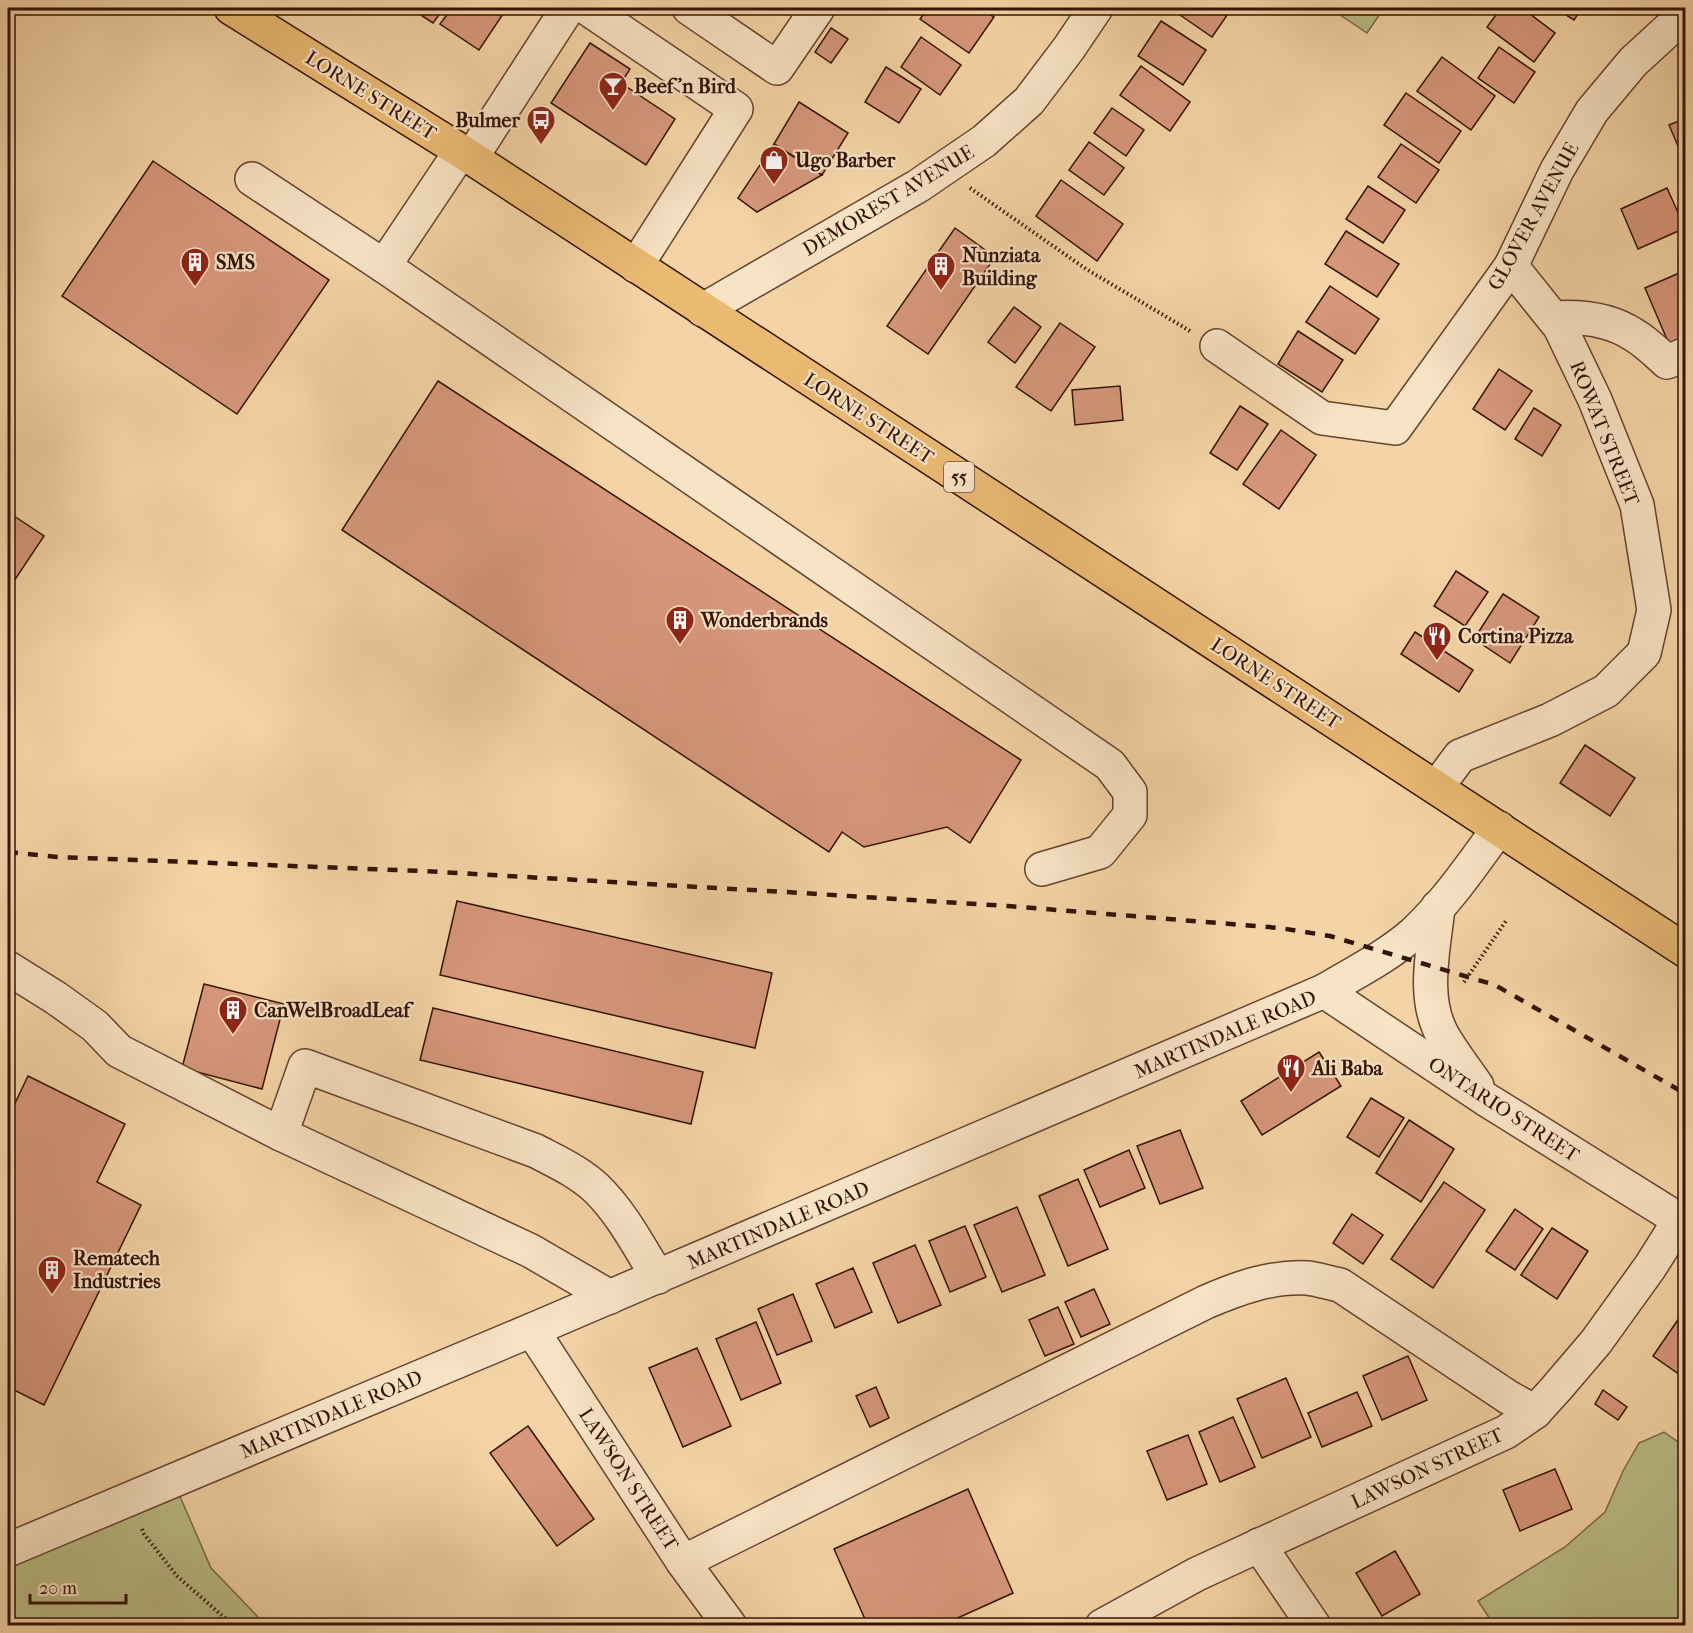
<svg xmlns="http://www.w3.org/2000/svg" width="1693" height="1633" viewBox="0 0 1693 1633" font-family="'IM FELL French Canon',serif">
<rect width="100%" height="100%" fill="#f4d4a6"/>
<filter id="stains"><feTurbulence type="fractalNoise" baseFrequency=".00333" numOctaves="4"/><feColorMatrix values="0 0 0 0 .2 0 0 0 0 .09 0 0 0 0 .02 0 0 0 .5 -.17"/></filter>
<radialGradient id="worn" r=".72"><stop offset=".6" stop-color="#630" stop-opacity="0"/><stop offset="1" stop-color="#630" stop-opacity=".3"/></radialGradient>
<!-- green -->
<g fill="#bbbd87" stroke="#786847" stroke-width="1.5">
<polygon points="1330,8 1384,8 1367,33"/>
<polygon points="1664,1432 1685,1447 1685,1625 1494,1625 1478,1601 1565,1547 1605,1512 1623,1471 1639,1443"/>
<polygon points="175,1485 211,1568 259,1618 269,1625 8,1626 8,1553"/>
</g>
<!-- building -->
<g fill="#d7977c" stroke="#341307" stroke-width="1.5">
<polygon points="410,8 444,8 433,23"/>
<polygon points="452,8 507,8 479,50 440,24"/>
<polygon points="928,8 980,8 994,17 969,53 920,19"/>
<polygon points="1170,8 1232,8 1212,37"/>
<polygon points="1501,8 1522,8 1555,33 1534,62 1487,27"/>
<polygon points="1555,8 1582,8 1574,20"/>
<polygon points="1161,21 1206,50 1183,85 1138,56"/>
<polygon points="831,28 848,39 831,63 815,52"/>
<polygon points="921,37 961,65 940,95 901,67"/>
<polygon points="590,43 630,69 621,83 675,119 646,165 551,103"/>
<polygon points="1499,47 1535,72 1514,103 1478,78"/>
<polygon points="1442,57 1495,96 1471,130 1417,91"/>
<polygon points="1141,66 1190,102 1170,131 1120,95"/>
<polygon points="886,67 921,89 899,123 865,102"/>
<polygon points="1406,93 1461,131 1439,163 1384,125"/>
<polygon points="799,102 848,133 822,175 774,144"/>
<polygon points="1112,108 1144,130 1126,156 1094,133"/>
<polygon points="1686,118 1686,165 1669,125"/>
<polygon points="1089,142 1124,168 1104,195 1069,170"/>
<polygon points="774,144 822,175 757,212 738,198"/>
<polygon points="1401,144 1439,170 1416,203 1378,177"/>
<polygon points="153,161 329,280 237,414 62,296"/>
<polygon points="1061,180 1123,224 1097,261 1036,216"/>
<polygon points="1368,186 1405,210 1383,243 1346,219"/>
<polygon points="1667,188 1685,228 1638,249 1621,209"/>
<polygon points="955,228 995,257 928,354 887,326"/>
<polygon points="1346,231 1399,264 1377,297 1325,264"/>
<polygon points="1686,270 1686,337 1669,344 1645,288"/>
<polygon points="1330,286 1379,319 1355,354 1306,322"/>
<polygon points="1014,307 1041,327 1015,363 988,342"/>
<polygon points="1060,323 1095,347 1051,411 1016,387"/>
<polygon points="1298,331 1343,360 1322,392 1278,364"/>
<polygon points="1499,369 1532,391 1505,430 1473,409"/>
<polygon points="438,381 1021,760 970,843 947,827 864,847 842,832 829,852 342,530"/>
<polygon points="1120,386 1123,420 1075,425 1072,390"/>
<polygon points="1240,406 1268,424 1237,470 1210,453"/>
<polygon points="1534,408 1561,425 1542,456 1515,439"/>
<polygon points="1281,430 1316,455 1279,509 1243,484"/>
<polygon points="8,512 44,536 8,590"/>
<polygon points="1456,571 1488,592 1465,626 1434,606"/>
<polygon points="1503,594 1539,617 1510,663 1474,639"/>
<polygon points="1415,632 1473,670 1459,692 1401,654"/>
<polygon points="1585,745 1635,778 1610,816 1560,783"/>
<polygon points="457,901 772,973 755,1048 440,975"/>
<polygon points="204,984 284,1004 262,1089 182,1068"/>
<polygon points="433,1008 703,1072 691,1124 420,1060"/>
<polygon points="1319,1052 1341,1086 1262,1135 1241,1101"/>
<polygon points="28,1076 125,1124 97,1182 141,1205 44,1405 8,1387 8,1118"/>
<polygon points="1371,1098 1404,1118 1379,1157 1347,1137"/>
<polygon points="1409,1120 1454,1149 1421,1202 1376,1173"/>
<polygon points="1180,1130 1203,1188 1160,1204 1137,1146"/>
<polygon points="1129,1150 1145,1188 1100,1207 1084,1170"/>
<polygon points="1078,1179 1108,1249 1068,1266 1039,1196"/>
<polygon points="1444,1182 1485,1210 1433,1288 1391,1259"/>
<polygon points="1017,1207 1045,1275 1002,1292 974,1225"/>
<polygon points="1515,1209 1543,1229 1515,1270 1486,1251"/>
<polygon points="1352,1214 1383,1235 1363,1264 1333,1243"/>
<polygon points="965,1226 986,1277 950,1292 929,1241"/>
<polygon points="1552,1228 1588,1251 1557,1299 1521,1275"/>
<polygon points="915,1245 941,1305 898,1323 873,1263"/>
<polygon points="853,1268 872,1312 835,1328 816,1284"/>
<polygon points="1094,1289 1110,1324 1081,1337 1065,1302"/>
<polygon points="793,1294 812,1341 777,1355 758,1309"/>
<polygon points="1058,1307 1074,1344 1045,1356 1029,1320"/>
<polygon points="1686,1308 1686,1379 1653,1356"/>
<polygon points="756,1322 781,1383 741,1400 716,1339"/>
<polygon points="697,1348 731,1426 683,1447 649,1368"/>
<polygon points="1408,1356 1427,1400 1382,1420 1363,1376"/>
<polygon points="1286,1378 1311,1437 1262,1458 1237,1399"/>
<polygon points="876,1387 889,1418 870,1427 856,1396"/>
<polygon points="1603,1390 1627,1407 1618,1420 1595,1404"/>
<polygon points="1357,1392 1372,1426 1322,1447 1308,1413"/>
<polygon points="1233,1417 1255,1467 1220,1482 1199,1432"/>
<polygon points="528,1426 594,1519 557,1546 490,1453"/>
<polygon points="1188,1435 1207,1484 1167,1500 1147,1451"/>
<polygon points="1555,1469 1572,1509 1520,1531 1503,1490"/>
<polygon points="968,1489 1013,1593 940,1626 868,1626 834,1549"/>
<polygon points="1395,1551 1420,1594 1382,1616 1356,1573"/>
</g>
<g fill="none" stroke-linecap="round" stroke-linejoin="round">
<!-- minor casing -->
<g stroke="#64432f" stroke-width="36">
<g id="minor">
<polyline points="587,8 736,109 636,266"/>
<polyline points="689,8 777,68 818,8"/>
<polyline points="471,158 568,8"/>
<polyline points="252,179 384,266 1110,765 1130,792 1130,815 1100,852 1042,869"/>
<polyline points="384,266 461,151"/>
<polyline points="703,310 918,186 984,141 1029,101 1069,48 1096,8"/>
<path d="M1553,318C1581,316 1610,319 1634,335C1646,342 1657,353 1667,362L1686,354"/>
<polyline points="1217,346 1322,418 1395,428 1511,266 1557,170 1592,111 1633,62 1670,28 1686,17"/>
<polyline points="1437,787 1460,756 1550,720 1606,691 1644,653 1654,610 1637,505 1595,400 1560,327 1511,266"/>
<path d="M1438,907C1434,949 1421,997 1443,1036C1453,1053 1466,1070 1477,1086"/>
<polyline points="8,968 56,998 95,1026 119,1051 281,1134"/>
<polyline points="1324,991 1487,1100 1686,1224"/>
<path d="M610,1297L531,1251L281,1134L305,1066L536,1151C557,1162 579,1172 596,1188C622,1213 639,1247 658,1277"/>
<polyline points="532,1330 683,1562 730,1626"/>
<polyline points="1259,1545 1314,1626"/>
<path d="M8,1550L532,1330L1324,991C1354,973 1388,956 1414,933C1447,902 1472,865 1499,828"/>
<path d="M683,1562L1206,1302C1238,1288 1272,1276 1307,1278C1318,1279 1329,1283 1340,1285L1508,1397L1535,1412"/>
<polyline points="1102,1626 1197,1574 1506,1432 1535,1412 1555,1390 1596,1342 1650,1267 1679,1221"/>
</g>
</g>
<!-- major casing -->
<g stroke="#341307" stroke-width="36">
<polyline id="major" points="231,8 461,151 1686,951"/>
</g>
<!-- path -->
<g stroke="#341307" stroke-width="4" stroke-dasharray="1.5 3" stroke-linecap="butt">
<polyline points="970,188 1086,269 1190,331"/>
<polyline points="1464,982 1506,921"/>
<polyline points="142,1529 144,1534 177,1576 234,1626"/>
</g>
<!-- minor -->
<use href="#minor" stroke="#f8e3c5" stroke-width="33"/>
<!-- major -->
<use href="#major" stroke="#eaba73" stroke-width="33"/>
<!-- rail -->
<polyline stroke="#341307" stroke-width="4.5" stroke-dasharray="10 10" stroke-linecap="butt" points="8,852 57,857 423,871 785,892 1008,906 1280,928 1330,936 1495,985 1686,1094"/>
</g>
<!-- icons -->
<defs>
<g id="bar-pin" transform="scale(1.5)"><path d="M0 17L-7.5 6A9.5 9.5 0 1 1 7.5 6Z" fill="#8f2418" stroke="#f8e3c5"/><path d="M-6-5H6L.8 .8V4.5H3.5V6h-7V4.5H-.8V.8Z" fill="#fff"/></g>
<g id="bus-pin" transform="scale(1.5)"><path d="M0 17L-7.5 6A9.5 9.5 0 1 1 7.5 6Z" fill="#8f2418" stroke="#f8e3c5"/><path d="M-5-6H5V4H4V6H2V4H-2V6H-4V4H-5ZM-3.5-4V0h7V-4ZM-3.5 1.2v1.5H-2V1.2ZM2 1.2v1.5H3.5V1.2Z" fill="#fff"/></g>
<g id="shop-pin" transform="scale(1.5)"><path d="M0 17L-7.5 6A9.5 9.5 0 1 1 7.5 6Z" fill="#8f2418" stroke="#f8e3c5"/><path d="M-5-2.5h2.3a2.7 3.5 0 0 1 5.4 0H5L5.5 6h-11ZM-1.5-2.5h3a1.5 2.3 0 0 0-3 0Z" fill="#fff"/></g>
<g id="building-pin" transform="scale(1.5)"><path d="M0 17L-7.5 6A9.5 9.5 0 1 1 7.5 6Z" fill="#8f2418" stroke="#f8e3c5"/><path d="M-4-6H4V6H1V3H-1V6H-4ZM-2.5-4.3h1.7v1.8h-1.7ZM.8-4.3h1.7v1.8H.8ZM-2.5-1h1.7V.8h-1.7ZM.8-1h1.7V.8H.8Z" fill="#fff"/></g>
<g id="restaurant-pin" transform="scale(1.5)"><path d="M0 17L-7.5 6A9.5 9.5 0 1 1 7.5 6Z" fill="#8f2418" stroke="#f8e3c5"/><path d="M-5-6h1v4h1v-4h1v4h1v-4h1v5L-1.5 .5V6h-2V.5L-5-1ZM5-6V6H3V1.5H1.5Q1.5-4 5-6Z" fill="#fff"/></g>
</defs>
<g fill-rule="evenodd">
<use href="#bar-pin" x="613" y="86"/>
<use href="#bus-pin" x="541" y="120"/>
<use href="#shop-pin" x="774" y="160"/>
<use href="#building-pin" x="195" y="262"/>
<use href="#building-pin" x="941" y="266"/>
<use href="#building-pin" x="680" y="620"/>
<use href="#restaurant-pin" x="1437" y="636"/>
<use href="#building-pin" x="233" y="1010"/>
<use href="#restaurant-pin" x="1291" y="1068"/>
<use href="#building-pin" x="52" y="1270"/>
</g>
<g text-anchor="middle" stroke-width="4.5" stroke-linejoin="round" paint-order="stroke">
<!-- shield labels -->
<rect fill="#f8e3c5" stroke="#6f5140" stroke-width="1.5" x="944" y="462" width="30" height="30" rx="4.5"/>
<g font-size="18" font-weight="bold" fill="#341307">
<text x="959" y="483">55</text>
</g>
<!-- poi labels -->
<g font-size="20" font-weight="bold" fill="#341307" stroke="#f8e3c5" text-anchor="start">
<text x="634" y="93">Beef 'n Bird</text>
<text x="520" y="127" text-anchor="end">Bulmer</text>
<text x="795" y="167">Ugo Barber</text>
<text x="962" y="262">Nunziata<tspan x="962" dy="23">Building</tspan></text>
<text x="216" y="269">SMS</text>
<text x="701" y="627">Wonderbrands</text>
<text x="1458" y="643">Cortina Pizza</text>
<text x="254" y="1017">CanWelBroadLeaf</text>
<text x="1312" y="1075">Ali Baba</text>
<text x="73" y="1265">Rematech<tspan x="73" dy="23">Industries</tspan></text>
</g>
<!-- street labels -->
<g font-size="20" fill="#341307" stroke="#f8e3c5">
<text transform="translate(371 95) rotate(32)" y="7">LORNE STREET</text>
<text transform="translate(888 200) rotate(-31)" y="7">DEMOREST AVENUE</text>
<text transform="translate(1533 216) rotate(-61)" y="7">GLOVER AVENUE</text>
<text transform="translate(869 418) rotate(33)" y="7">LORNE STREET</text>
<text transform="translate(1605 433) rotate(68)" y="7">ROWAT STREET</text>
<text transform="translate(1276 683) rotate(33)" y="7">LORNE STREET</text>
<text transform="translate(1225 1034) rotate(-23)" y="7">MARTINDALE ROAD</text>
<text transform="translate(1504 1109) rotate(33)" y="7">ONTARIO STREET</text>
<text transform="translate(778 1225) rotate(-23)" y="7">MARTINDALE ROAD</text>
<text transform="translate(331 1414) rotate(-23)" y="7">MARTINDALE ROAD</text>
<text transform="translate(1427 1468) rotate(-25)" y="7">LAWSON STREET</text>
<text transform="translate(629 1479) rotate(57)" y="7">LAWSON STREET</text>
</g>
</g>
<!-- margin -->
<rect width="1693" height="1633" fill="none" stroke="#f4d4a6" stroke-width="30"/>
<rect x="9" y="9" width="1675" height="1615" fill="none" stroke="#341307" stroke-width="3"/>
<rect x="15" y="15" width="1663" height="1603" fill="none" stroke="#341307" stroke-width="1.5"/>
<!-- scale -->
<path d="M30 1594v9h96v-9" fill="none" stroke="#341307" stroke-width="3"/>
<text x="39" y="1594" font-size="18" fill="#341307" stroke="#f8e3c5" stroke-width="4.5" paint-order="stroke">20 m</text>
<rect width="100%" height="100%" filter="url(#stains)"/>
<rect width="100%" height="100%" fill="url(#worn)"/>
</svg>
